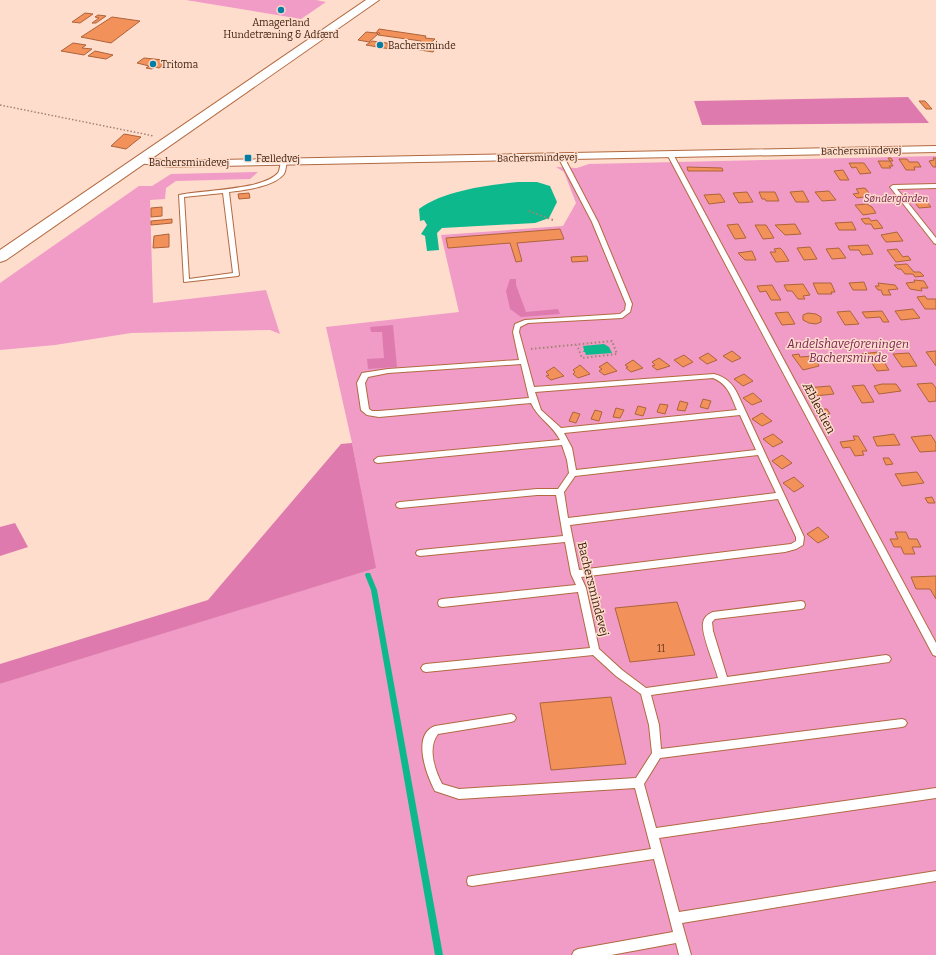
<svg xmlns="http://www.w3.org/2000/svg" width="936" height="955" viewBox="0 0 936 955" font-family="Bitter,serif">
<rect width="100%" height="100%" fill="#fdc"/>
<!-- green -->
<g fill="#f09cc6">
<polygon points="186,0 316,0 326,2 301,19"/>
<polygon points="936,156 936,955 0,955 0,684 375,568 352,443 326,327 459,312 441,235 563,226 576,203 564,172 556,167 577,168 589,164"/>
<polygon points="258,172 250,179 176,181 166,188 165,199 150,200 153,303 266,290 280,334 270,330 131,333 55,345 0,350 0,283 139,186 152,186 171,174"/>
</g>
<!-- forest -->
<g fill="#de7aae">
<polygon points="908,97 929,123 702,125 694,101"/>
<polygon points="510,279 516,279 516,285 526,312 558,309 560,314 521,317 510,309 506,291"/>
<polygon points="393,325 397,367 368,369 367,359 384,358 382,332 371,332 370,327"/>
<polygon points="352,443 376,568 0,684 0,664 208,600 341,444"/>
<polygon points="15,523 28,547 0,556 0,527"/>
</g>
<!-- water -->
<g fill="#0db88d">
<path d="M518,182H537L550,186L557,202L549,218L535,223L442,228L437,233L439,250L427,251L425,236L421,234L427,225L424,220L420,221L419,209C443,191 488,185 518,182Z"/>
<polygon points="604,344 609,347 612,353 586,355 585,352 583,352 584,350 583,346"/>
</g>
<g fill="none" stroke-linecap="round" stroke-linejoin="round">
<!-- stream -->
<polygon fill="#0db88d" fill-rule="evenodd" points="366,573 370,573 377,590 443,955 435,955 371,590 365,575"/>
</g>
<!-- building -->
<g fill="#f3915b" stroke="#ad633a">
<polygon points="85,13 93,14 80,23 72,22"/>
<polygon points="98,15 106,16 96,23 92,23 99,18 95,17"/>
<polygon points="112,17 140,21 111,43 81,37"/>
<polygon points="379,29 426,36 425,38 435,39 428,46 436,48 433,52 414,49 421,41 378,35 380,33 376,33"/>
<polygon points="366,32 377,33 378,34 369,42 358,40"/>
<polygon points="372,41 394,44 390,49 366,45"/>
<polygon points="73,43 86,45 82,48 92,49 84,55 61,51"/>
<polygon points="95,51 113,55 106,59 88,56"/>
<polygon points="144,58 164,60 162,62 166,63 159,68 155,67 152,69 146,68 149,66 137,63"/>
<polygon points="919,101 925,101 932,109 926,109"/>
<polygon points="124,134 141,137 126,149 111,146"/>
<polygon points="888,158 891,158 893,161 890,161 893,166 889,166 891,168 882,168 878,161 890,161"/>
<polygon points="933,158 936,158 936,167 933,167 929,161 934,160"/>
<polygon points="899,159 907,159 909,162 918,162 921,167 914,167 915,170 906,170"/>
<polygon points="849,163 864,163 871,173 860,174 856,167 852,168"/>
<polygon points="687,167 722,168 723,171 688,171"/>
<polygon points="843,170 849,180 840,180 834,171"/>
<polygon points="864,188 866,189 874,200 867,201 864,197 857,198 853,194 859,193 856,189"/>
<polygon points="803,191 809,202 796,202 790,192"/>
<polygon points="829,191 836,200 822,201 815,192"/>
<polygon points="747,192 753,202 739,203 733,193"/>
<polygon points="759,192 775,192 779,201 766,201 765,199 762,199"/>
<polygon points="249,193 250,198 239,199 238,194"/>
<polygon points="720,194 725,202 709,204 704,195"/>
<polygon points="925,199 931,207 919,208 913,200"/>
<polygon points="867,204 872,207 876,213 863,215 855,205"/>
<polygon points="162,207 162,216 151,217 151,208"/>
<polygon points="869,218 871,221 877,220 883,228 874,229 871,224 865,224 861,219"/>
<polygon points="172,219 172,223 151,225 151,221"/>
<polygon points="852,222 856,230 839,230 835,223"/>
<polygon points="738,224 746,238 735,239 727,225"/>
<polygon points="795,224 801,234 785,235 775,225"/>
<polygon points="755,225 766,225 774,238 763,239"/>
<polygon points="560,229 564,239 517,243 522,261 516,262 510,243 448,248 446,238"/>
<polygon points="897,232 903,241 886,242 881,235"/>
<polygon points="169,234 169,247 153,248 154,236"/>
<polygon points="868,245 873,254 862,255 859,250 850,250 848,246"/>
<polygon points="810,247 817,259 804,260 797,248"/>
<polygon points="780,248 783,251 789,261 776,262 770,252 776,252 774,249"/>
<polygon points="839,248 846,258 832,259 826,249"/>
<polygon points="897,249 903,257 908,256 911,260 896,262 887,250"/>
<polygon points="752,251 756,260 745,260 738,253"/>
<polygon points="587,256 588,261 572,262 571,257"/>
<polygon points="907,264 914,272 920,272 924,276 915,277 913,274 905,274 901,269 898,269 894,265"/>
<polygon points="914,280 924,281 928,288 921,288 922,291 910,289 906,283 915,282"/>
<polygon points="864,282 867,290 853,290 849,283"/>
<polygon points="813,283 831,283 835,292 831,292 832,294 818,294"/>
<polygon points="878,283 895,285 898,289 888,290 891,295 883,295 881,290 878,290 875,286 879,286"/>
<polygon points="803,284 810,295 803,296 805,299 798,299 792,291 787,291 784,285"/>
<polygon points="772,285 781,300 771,300 766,291 760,292 757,286"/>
<polygon points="925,296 927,299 936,299 936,309 925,309 917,297"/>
<polygon points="913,309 920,318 901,320 895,311"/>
<polygon points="850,311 859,324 845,325 837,312"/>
<polygon points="882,311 889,322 883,322 880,317 866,318 862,312"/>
<polygon points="788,312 795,324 782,325 775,313"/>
<polygon points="808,313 816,314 821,317 821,322 816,324 809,323 803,320 803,315"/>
<polygon points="732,351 741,358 732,362 723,356"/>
<polygon points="936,351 936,366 926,352"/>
<polygon points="878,352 889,370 877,371 870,360 865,360 861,354"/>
<polygon points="708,353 717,360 707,364 699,358"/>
<polygon points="909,353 917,366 902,367 893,354"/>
<polygon points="799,354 800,357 814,356 819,366 803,370 792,355"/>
<polygon points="684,355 693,362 683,367 674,360"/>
<polygon points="659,358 670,366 657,370 652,366 655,365 652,362"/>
<polygon points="633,360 643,368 631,372 626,368 628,367 625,365"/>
<polygon points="607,362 617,371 604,375 599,371 602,369 599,367"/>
<polygon points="580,365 590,374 578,378 573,374 575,372 573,370"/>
<polygon points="554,367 564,376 551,380 546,376 549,375 546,372"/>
<polygon points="744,374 753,381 743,386 734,379"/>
<polygon points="932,383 936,388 936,401 929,402 917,384"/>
<polygon points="882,384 896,384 901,391 879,394 874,386"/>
<polygon points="864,385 874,402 862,403 852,386"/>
<polygon points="830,386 834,394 814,396 806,388"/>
<polygon points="753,393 762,401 752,405 743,398"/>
<polygon points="703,399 711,401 708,409 700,407"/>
<polygon points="680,401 688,403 685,411 677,410"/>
<polygon points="660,404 668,405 665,414 657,412"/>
<polygon points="638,406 646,408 643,416 635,414"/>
<polygon points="616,408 624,410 620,418 613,417"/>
<polygon points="820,409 827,409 830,414 822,415"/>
<polygon points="595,410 602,412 599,421 591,419"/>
<polygon points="573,412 580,414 576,423 569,421"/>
<polygon points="762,413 772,421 762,426 752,419"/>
<polygon points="773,434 783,442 773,447 763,439"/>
<polygon points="894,434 900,445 877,446 873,437"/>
<polygon points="931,435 936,443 936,451 920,452 911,437"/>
<polygon points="853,436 858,436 867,451 862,451 864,455 855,456 850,447 843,448 840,442 855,440"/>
<polygon points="782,455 792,463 782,469 772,461"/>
<polygon points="883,458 889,458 893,464 886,465"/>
<polygon points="917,472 924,483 902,486 895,474"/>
<polygon points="794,477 804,486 794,492 783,483"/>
<polygon points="932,497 935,503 928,503 925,498"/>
<polygon points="818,527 829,537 818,543 807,534"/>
<polygon points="895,532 906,532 909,539 917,539 921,547 912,547 915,554 904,554 901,547 894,547 890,539 898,539"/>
<polygon points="936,576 936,599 930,589 916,589 911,577"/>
<polygon points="677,602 695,655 630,662 615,608"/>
<polygon points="611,697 626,764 551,770 540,703"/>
</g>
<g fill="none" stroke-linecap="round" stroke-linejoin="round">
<!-- service casing -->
<g stroke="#b26940" stroke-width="2">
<g id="service">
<polygon points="670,152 673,154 936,643 936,656 933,655 667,154"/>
<path d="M559,156L564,157L598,222L632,304L630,312L622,318L528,323L520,327L519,332L534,387L714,374C726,377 733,384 738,395L804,537L803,545L796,549L785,552L581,577L586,588L599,649L622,670L646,688L718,678C715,666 701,634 703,623C704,617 708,614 713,612L801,601L804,602L805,605L804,608L801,609L715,619L712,622L713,631L727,677L886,655L889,656L891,659L889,662L651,695L659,725L661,749L902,719L905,720L907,723L905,726L902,727L660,758L644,784L656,828L936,788V798L659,838L679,912L936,871V881L682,923L691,955H679L676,943L611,955H572L574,951L578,949L673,932L654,859L472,886L468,885L467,881L468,877L472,876L651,849L635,788L459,799L435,791C427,776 411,735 435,726L511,714L514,715L516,718L514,721L511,722L438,734C427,748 435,770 442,784L459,789L636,778L652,753L649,725L641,694L616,676L593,655L426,672L423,671L421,668L423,665L426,664L590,648L578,592L442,607L439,606L438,603L439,600L442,599L576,585L571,574L565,542L420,556L417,555L416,553L417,551L420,550L563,536L556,495H537L400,508L397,507L396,505L397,503L400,502L537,489H558L569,473L567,460L562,445L378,463L375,462L374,460L378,457L560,440C552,424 538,419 531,403L379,417L367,415L361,410L357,383L362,373L388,369L519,360L513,332L515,324L525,320L620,314L625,310L626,304L592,222L558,157ZM521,364L529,398L379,411H372L369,409L365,383L368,377L388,373ZM713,378C728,384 731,396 737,410L561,428L541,410L535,392ZM740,415L756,450L576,470L572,448L564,433ZM758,455L776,493L568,518L564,492L575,476ZM778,499L796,537V541L791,544L579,570L570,525Z"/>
<path d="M284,159L287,161C286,165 286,170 284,174C274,187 244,190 229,192L239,275L238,276L184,282L179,195C201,190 264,190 278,173C280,170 280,165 281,161ZM223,193L233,273L189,279L184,197Z"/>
<polygon points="936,184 936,188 897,189 936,238 936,244 934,243 890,187 893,185"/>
</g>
</g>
<!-- minor casing -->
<g stroke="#b26940" stroke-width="2">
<polygon id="minor" points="936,146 936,152 169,167 139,163 133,160 139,157 169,161"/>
</g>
<!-- tertiary casing -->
<g stroke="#b26940" stroke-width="2">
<polygon id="tertiary" points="366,0 379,0 6,260 0,262 0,250"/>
</g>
<!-- path-far1 -->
<polyline stroke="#a38372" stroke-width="1.5" stroke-dasharray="1.5 2" stroke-linecap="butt" points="0,105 154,136"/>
<!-- path -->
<g stroke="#a38372" stroke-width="2" stroke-dasharray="1.5 2.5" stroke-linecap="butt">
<polyline points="529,211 553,220"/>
<polyline points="531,349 612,341 617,354 582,358 577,345"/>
</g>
<!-- service -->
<use href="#service" fill="#fff" fill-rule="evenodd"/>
<!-- minor -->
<use href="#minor" fill="#fff" fill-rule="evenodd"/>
<!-- tertiary -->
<use href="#tertiary" fill="#fff" fill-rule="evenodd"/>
</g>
<!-- markers -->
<g fill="#027ea4" stroke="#fdc" stroke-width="1.5">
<circle cx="281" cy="10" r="4"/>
<circle cx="380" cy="45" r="4"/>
<circle cx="153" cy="64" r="4"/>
<rect x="244" y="154" width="8" height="8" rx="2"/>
</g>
<g text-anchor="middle" stroke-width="3" stroke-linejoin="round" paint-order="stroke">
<!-- far-poi labels -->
<g font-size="10" fill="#391b09" stroke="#fdc" text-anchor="start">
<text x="281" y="26" text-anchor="middle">Amagerland<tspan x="281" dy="12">Hundetræning &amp; Adfærd</tspan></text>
<text x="388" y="49">Bachersminde</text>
<text x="161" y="68">Tritoma</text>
<text x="256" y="162">Fælledvej</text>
</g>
<!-- far-street labels -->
<g font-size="10" fill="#391b09" stroke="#fdc">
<text transform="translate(861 150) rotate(-1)" y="4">Bachersmindevej</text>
<text transform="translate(537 157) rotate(-1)" y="4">Bachersmindevej</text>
<text x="189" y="166">Bachersmindevej</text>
</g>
<!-- far-park labels -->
<g font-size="10" font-style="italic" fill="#761d52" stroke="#fdc">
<text x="896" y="202">Søndergården</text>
</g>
<!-- number labels -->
<g font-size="10" fill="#68381e">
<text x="661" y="652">11</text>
</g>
<!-- park labels -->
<g font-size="12" font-style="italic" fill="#761d52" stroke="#fdc">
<text x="848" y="348">Andelshaveforeningen<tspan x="848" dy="14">Bachersminde</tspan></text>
</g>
<!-- street labels -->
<g font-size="12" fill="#391b09" stroke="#fdc">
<text transform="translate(819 408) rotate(62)" y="4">Æblestien</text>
<text transform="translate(593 589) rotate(76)" y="4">Bachersmindevej</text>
</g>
</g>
</svg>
